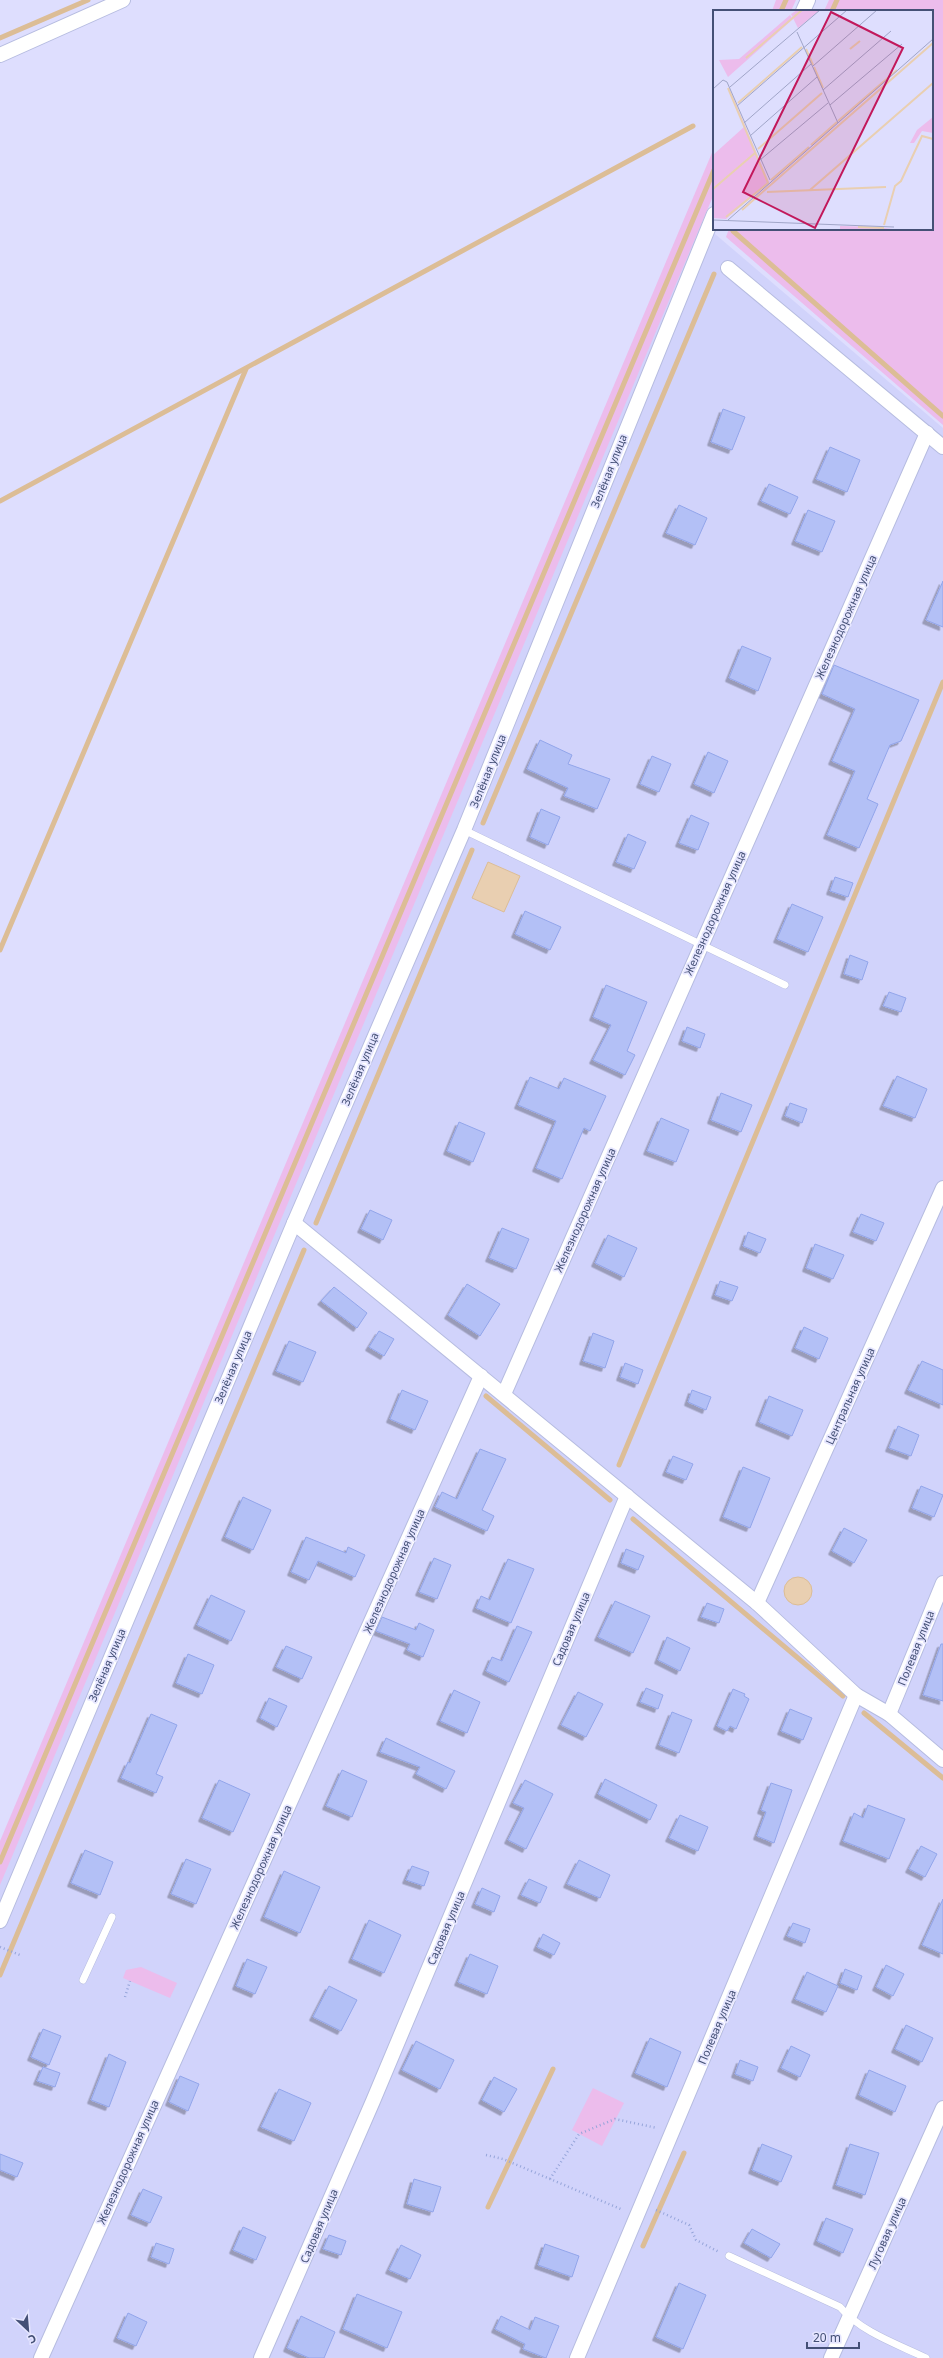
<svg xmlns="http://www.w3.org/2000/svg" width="943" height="2358" viewBox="0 0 943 2358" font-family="'Noto Sans',sans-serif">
<defs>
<filter id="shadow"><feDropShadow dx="-3.5" dy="3.5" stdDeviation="0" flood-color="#0004"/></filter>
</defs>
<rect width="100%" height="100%" fill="#dedefe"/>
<!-- residential -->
<polygon fill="#d1d3fb" points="688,211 943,428 943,2358 0,2358 0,1844"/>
<!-- green -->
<g fill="#ecbcec">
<polygon points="776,0 796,0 791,11 772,11"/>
<polygon points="829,0 943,0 943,425 726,237 729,229 932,229 932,11 824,11"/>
<polygon points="714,148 714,194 0,1885 0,1841"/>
<polygon points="141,1967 177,1983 170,1998 123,1978 126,1970"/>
<polygon points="593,2088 624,2103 602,2146 572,2130"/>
</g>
<!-- water -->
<g fill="#e9cfb1" stroke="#dcbd96">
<polygon points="488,862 520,876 504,912 472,898"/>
<circle cx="798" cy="1591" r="14"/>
</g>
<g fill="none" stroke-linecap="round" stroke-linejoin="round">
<!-- stream -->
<g stroke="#dcbd96" stroke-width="5">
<polyline points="781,11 786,0"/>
<polyline points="832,11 837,0"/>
<polyline points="0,38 88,0"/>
<polyline points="734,229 733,231 943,416"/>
<polyline points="0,501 693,126"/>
<polyline points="483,823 714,274"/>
<polyline points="0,950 246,369"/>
<polyline points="316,1223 472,850"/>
<polyline points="486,1396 610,1500"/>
<polyline points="619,1465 943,682"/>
<polyline points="633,1519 843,1696"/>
<polyline points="864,1713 943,1778"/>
<polyline points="0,1862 714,170"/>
<polyline points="0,1975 304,1250"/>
<polyline points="488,2207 553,2069"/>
<polyline points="643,2246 684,2153"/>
</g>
</g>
<!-- building -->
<g fill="#b3c0f6" stroke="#92a5ea" filter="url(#shadow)">
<polygon points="723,409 745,417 732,450 711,442"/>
<polygon points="830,447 860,460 847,492 816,479"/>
<polygon points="769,484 798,497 790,514 761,501"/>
<polygon points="679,505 707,518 695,545 666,533"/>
<polygon points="808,510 835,521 822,552 795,541"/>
<polygon points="943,581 943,627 926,620"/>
<polygon points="742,646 771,658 758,691 729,678"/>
<polygon points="834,665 919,700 901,741 890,745 867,799 878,804 859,848 827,835 855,771 832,761 855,709 822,694"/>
<polygon points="540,740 572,755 568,764 610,779 597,809 564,796 568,788 527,769"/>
<polygon points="708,752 728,761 714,793 694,784"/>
<polygon points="652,756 671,764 659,792 640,784"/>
<polygon points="541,809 560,817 548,845 530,837"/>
<polygon points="691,815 709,823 698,850 679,843"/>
<polygon points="628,834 646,842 634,869 616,862"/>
<polygon points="835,877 853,883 848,897 830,891"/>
<polygon points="792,904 823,917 808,952 777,939"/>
<polygon points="525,911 561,927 550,950 515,934"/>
<polygon points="850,955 868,962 862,980 844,974"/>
<polygon points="606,985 647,1002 627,1051 635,1055 625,1075 593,1060 611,1025 593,1017"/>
<polygon points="889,992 906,998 901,1012 883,1006"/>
<polygon points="687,1027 705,1034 700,1048 682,1041"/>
<polygon points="897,1076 927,1089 915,1118 883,1106"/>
<polygon points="530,1077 559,1089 564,1078 606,1096 590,1131 584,1128 562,1179 536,1168 556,1121 518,1105"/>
<polygon points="721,1093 752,1105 741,1132 711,1120"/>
<polygon points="790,1103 807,1109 802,1123 785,1116"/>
<polygon points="661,1118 689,1130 676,1162 647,1151"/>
<polygon points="459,1122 485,1133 473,1162 447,1151"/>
<polygon points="370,1210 392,1220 383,1240 361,1229"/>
<polygon points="861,1214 884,1223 876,1241 853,1232"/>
<polygon points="502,1228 529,1239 516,1269 489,1258"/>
<polygon points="748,1232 766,1239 760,1253 743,1246"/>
<polygon points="608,1235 637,1248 624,1277 595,1263"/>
<polygon points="815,1244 844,1255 833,1279 806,1268"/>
<polygon points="720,1281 738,1287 732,1301 715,1295"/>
<polygon points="467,1284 500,1304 480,1336 448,1315"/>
<polygon points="334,1287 367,1313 357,1328 321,1301"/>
<polygon points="804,1327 828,1338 819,1359 795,1348"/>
<polygon points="379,1331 394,1339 384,1356 369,1347"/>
<polygon points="593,1333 614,1341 605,1368 583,1361"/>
<polygon points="289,1341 316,1352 303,1382 276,1371"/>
<polygon points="922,1361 943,1370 943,1405 908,1390"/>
<polygon points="625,1363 643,1370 638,1384 620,1377"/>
<polygon points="402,1390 428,1401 415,1430 390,1419"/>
<polygon points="692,1390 711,1397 706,1410 688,1402"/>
<polygon points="769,1396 803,1410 792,1436 759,1422"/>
<polygon points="898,1426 919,1435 911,1456 889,1448"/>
<polygon points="480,1449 506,1459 482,1510 494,1516 487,1531 435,1507 442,1492 457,1499"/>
<polygon points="673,1456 693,1464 686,1480 666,1472"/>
<polygon points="743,1467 770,1478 750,1528 723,1517"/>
<polygon points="921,1486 943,1495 934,1517 912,1508"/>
<polygon points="243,1497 271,1510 253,1550 225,1537"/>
<polygon points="844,1528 867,1540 854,1563 832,1551"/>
<polygon points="306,1537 346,1553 348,1547 365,1555 355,1577 318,1561 309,1580 291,1572"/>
<polygon points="626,1549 644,1556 638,1570 621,1563"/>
<polygon points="434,1558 451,1565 437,1599 419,1592"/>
<polygon points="508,1559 534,1569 511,1623 476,1608 481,1596 490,1600"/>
<polygon points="211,1595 245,1611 231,1641 197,1625"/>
<polygon points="615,1601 650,1616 633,1653 598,1637"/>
<polygon points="707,1603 724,1609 719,1623 701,1617"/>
<polygon points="382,1617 416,1630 419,1623 434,1630 423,1657 407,1650 410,1644 376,1631"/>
<polygon points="517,1626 532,1632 509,1682 486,1671 492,1657 502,1661"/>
<polygon points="667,1637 690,1648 680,1671 658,1660"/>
<polygon points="941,1644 943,1644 943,1701 923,1695"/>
<polygon points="286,1646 312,1657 302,1679 276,1667"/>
<polygon points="188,1654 214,1665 202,1694 176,1683"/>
<polygon points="646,1688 663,1695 658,1709 640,1702"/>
<polygon points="733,1689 745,1694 744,1696 749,1699 736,1729 730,1726 727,1731 717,1726"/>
<polygon points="454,1690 480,1702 467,1733 440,1721"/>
<polygon points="578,1692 603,1704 586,1737 561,1725"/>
<polygon points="269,1698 287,1706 277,1727 260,1718"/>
<polygon points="790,1709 812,1718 803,1740 781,1731"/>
<polygon points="672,1712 692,1720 679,1753 659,1745"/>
<polygon points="151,1714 177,1725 156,1774 163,1777 156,1793 121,1778 128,1762 130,1763"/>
<polygon points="386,1738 455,1771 446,1789 416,1774 420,1767 380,1752"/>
<polygon points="342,1770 367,1781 352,1817 326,1806"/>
<polygon points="605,1779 657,1805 650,1820 598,1794"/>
<polygon points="219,1780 250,1794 233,1832 202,1818"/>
<polygon points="525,1780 553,1794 526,1849 508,1840 524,1808 513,1803"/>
<polygon points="771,1783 792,1790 774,1843 757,1836 766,1812 761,1810"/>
<polygon points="868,1805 905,1819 889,1859 843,1841 854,1813 863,1818"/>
<polygon points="680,1815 708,1827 698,1851 669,1838"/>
<polygon points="921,1846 937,1854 925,1877 909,1869"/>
<polygon points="85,1850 113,1862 100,1895 71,1883"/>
<polygon points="186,1859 211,1869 196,1904 171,1894"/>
<polygon points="579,1860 610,1875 600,1898 567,1884"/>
<polygon points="412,1866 429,1872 424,1886 406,1880"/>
<polygon points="284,1871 320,1887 300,1933 264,1917"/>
<polygon points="529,1879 547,1887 540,1903 521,1895"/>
<polygon points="482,1888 500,1896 494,1912 475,1904"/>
<polygon points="943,1899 943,1954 922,1945"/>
<polygon points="369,1920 401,1935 384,1973 352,1959"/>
<polygon points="793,1923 810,1929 805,1943 787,1936"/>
<polygon points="543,1934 560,1943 554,1955 537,1947"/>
<polygon points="470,1954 498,1966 487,1994 458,1982"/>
<polygon points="247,1959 267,1967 255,1994 236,1986"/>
<polygon points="886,1965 904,1974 893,1996 876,1987"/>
<polygon points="845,1969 862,1976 857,1990 840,1983"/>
<polygon points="807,1972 838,1986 826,2012 795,1999"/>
<polygon points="329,1986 357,2000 341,2031 313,2017"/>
<polygon points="906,2025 933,2038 922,2062 895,2049"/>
<polygon points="43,2029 61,2036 49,2065 31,2057"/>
<polygon points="650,2038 681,2052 667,2087 635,2073"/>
<polygon points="416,2041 454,2060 440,2089 402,2070"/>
<polygon points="791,2046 810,2055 800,2077 781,2068"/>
<polygon points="109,2054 126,2062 109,2107 91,2100"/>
<polygon points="740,2060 758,2067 753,2081 735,2074"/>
<polygon points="43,2067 60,2073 55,2087 37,2081"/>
<polygon points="869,2070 906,2086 895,2112 859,2095"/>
<polygon points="180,2076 199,2084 188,2111 169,2102"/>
<polygon points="494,2077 517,2089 504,2112 482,2100"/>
<polygon points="279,2089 311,2103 294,2141 261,2127"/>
<polygon points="762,2144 792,2156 781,2182 752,2170"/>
<polygon points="850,2144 879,2153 865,2195 836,2185"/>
<polygon points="0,2154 23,2163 17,2177 0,2170"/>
<polygon points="414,2179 441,2187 433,2212 407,2204"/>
<polygon points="143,2189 162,2197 150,2223 131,2215"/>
<polygon points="826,2218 853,2229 843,2253 817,2241"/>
<polygon points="243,2227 266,2237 256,2260 233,2250"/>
<polygon points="752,2229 780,2244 771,2258 744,2243"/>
<polygon points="329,2235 346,2241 341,2255 323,2249"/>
<polygon points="156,2243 174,2249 169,2264 151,2257"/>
<polygon points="545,2244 579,2256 572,2277 538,2265"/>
<polygon points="401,2245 421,2255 410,2279 389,2270"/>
<polygon points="679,2283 706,2295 683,2349 656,2337"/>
<polygon points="357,2294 402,2312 387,2348 343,2329"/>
<polygon points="128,2313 147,2322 136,2346 117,2338"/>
<polygon points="301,2316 335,2332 324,2358 309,2358 287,2348"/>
<polygon points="501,2316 530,2330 535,2317 559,2326 546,2358 523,2349 525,2344 495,2329"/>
</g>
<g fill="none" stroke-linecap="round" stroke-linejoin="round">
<!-- service casing -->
<g stroke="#b6bce0" stroke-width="8">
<g id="service">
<polyline points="464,830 785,985"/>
<polyline points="83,1980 112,1917"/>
<path d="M729,2256L840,2307C861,2332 897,2344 926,2358"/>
</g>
</g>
<!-- minor casing -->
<g stroke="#b6bce0" stroke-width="16">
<g id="minor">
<polyline points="803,11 808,0"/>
<polyline points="0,55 123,0"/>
<polyline points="728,268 943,447"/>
<polyline points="294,1223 757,1603 856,1695 889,1714 943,1760"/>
<polyline points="504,1394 927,433"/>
<polyline points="757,1603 943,1188"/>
<polyline points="889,1714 943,1583"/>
<polyline points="0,1921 294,1223 464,830 714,214"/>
<polyline points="41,2358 481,1376"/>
<polyline points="261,2358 373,2101 627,1496"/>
<polyline points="577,2358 856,1695"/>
<polyline points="831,2358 943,2108"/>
</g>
</g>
<!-- path -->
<g stroke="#96a5da" stroke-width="2.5" stroke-dasharray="1 3" stroke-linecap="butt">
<polyline points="0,1947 20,1955"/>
<polyline points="125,1997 130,1981"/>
<polyline points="486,2155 503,2159 623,2210"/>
<polyline points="550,2179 579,2134 615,2119 657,2128"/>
<polyline points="656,2210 689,2225 696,2240 719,2252"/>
</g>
<!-- service -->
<use href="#service" stroke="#fff" stroke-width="7"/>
<!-- minor -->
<use href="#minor" stroke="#fff" stroke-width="14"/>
</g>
<g text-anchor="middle" stroke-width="3.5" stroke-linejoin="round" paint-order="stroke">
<!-- street labels -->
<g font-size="11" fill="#445076" stroke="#e6e6ff">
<text transform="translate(609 471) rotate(-68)" y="4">Зелёная улица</text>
<text transform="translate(846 617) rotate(-66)" y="4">Железнодорожная улица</text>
<text transform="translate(488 771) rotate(-68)" y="4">Зелёная улица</text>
<text transform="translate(715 913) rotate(-66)" y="4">Железнодорожная улица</text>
<text transform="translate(360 1069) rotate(-67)" y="4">Зелёная улица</text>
<text transform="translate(585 1210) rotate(-66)" y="4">Железнодорожная улица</text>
<text transform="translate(233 1367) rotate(-67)" y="4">Зелёная улица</text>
<text transform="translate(850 1396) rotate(-66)" y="4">Центральная улица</text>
<text transform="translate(394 1571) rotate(-66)" y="4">Железнодорожная улица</text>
<text transform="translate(571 1629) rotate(-67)" y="4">Садовая улица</text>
<text transform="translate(916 1648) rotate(-68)" y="4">Полевая улица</text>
<text transform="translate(107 1665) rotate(-67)" y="4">Зелёная улица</text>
<text transform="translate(261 1867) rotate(-66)" y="4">Железнодорожная улица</text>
<text transform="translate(446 1928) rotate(-67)" y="4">Садовая улица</text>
<text transform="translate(717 2027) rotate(-67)" y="4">Полевая улица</text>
<text transform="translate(128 2162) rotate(-66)" y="4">Железнодорожная улица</text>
<text transform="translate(319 2226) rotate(-67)" y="4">Садовая улица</text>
<text transform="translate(887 2233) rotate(-66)" y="4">Луговая улица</text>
</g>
</g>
<!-- overview -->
<g transform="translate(713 10)">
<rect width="220" height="220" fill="#dedefe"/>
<path d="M84,0H107L85,18L78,4ZM77,5L80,9L15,67L6,50L26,49ZM215,36L30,200L29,199ZM16,78L56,172L13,209L0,208V145L31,117ZM220,107V123L209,121L201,133H197L204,120ZM127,216L164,217L187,220H127Z" fill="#ecbcec"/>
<path fill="none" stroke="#e9cfb1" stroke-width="2" d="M93,39L100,55M137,39L147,31M33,48L89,0M101,57L110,78M25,93L89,37M125,111L184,60M98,135L124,112M45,139L109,83M58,170L96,137M0,179L42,143M97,180L220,73M54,182L173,177M29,200L220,33M13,207L55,173L15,78M171,215L182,176L188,171L209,126L220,129M145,217L171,218"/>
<path fill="none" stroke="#a0a5c8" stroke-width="1" d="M84,22L125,113M100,56L164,0M17,77L107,0M0,79L10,70L14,72L57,170M110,80L178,21M117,95L189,34M24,96L134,0M31,113L98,54M37,126L104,67M47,150L115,93M0,210L181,217M15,210L220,29"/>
<path fill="#c2185b" fill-opacity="0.15" stroke="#c2185b" stroke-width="2" d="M118,2L190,38L102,218L30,182Z"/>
<rect width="220" height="220" fill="none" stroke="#445076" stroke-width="2"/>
</g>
<!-- north arrow -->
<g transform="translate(28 2330) rotate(154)" stroke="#e6e6ff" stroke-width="3" paint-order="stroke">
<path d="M0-3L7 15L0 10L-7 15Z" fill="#445076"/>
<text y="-6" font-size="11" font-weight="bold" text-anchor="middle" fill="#445076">С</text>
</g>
<!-- scale -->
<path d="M807 2342v6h52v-6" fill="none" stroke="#445076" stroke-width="2"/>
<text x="813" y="2342" font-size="12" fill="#445076" stroke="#e6e6ff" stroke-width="3" paint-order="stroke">20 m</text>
</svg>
